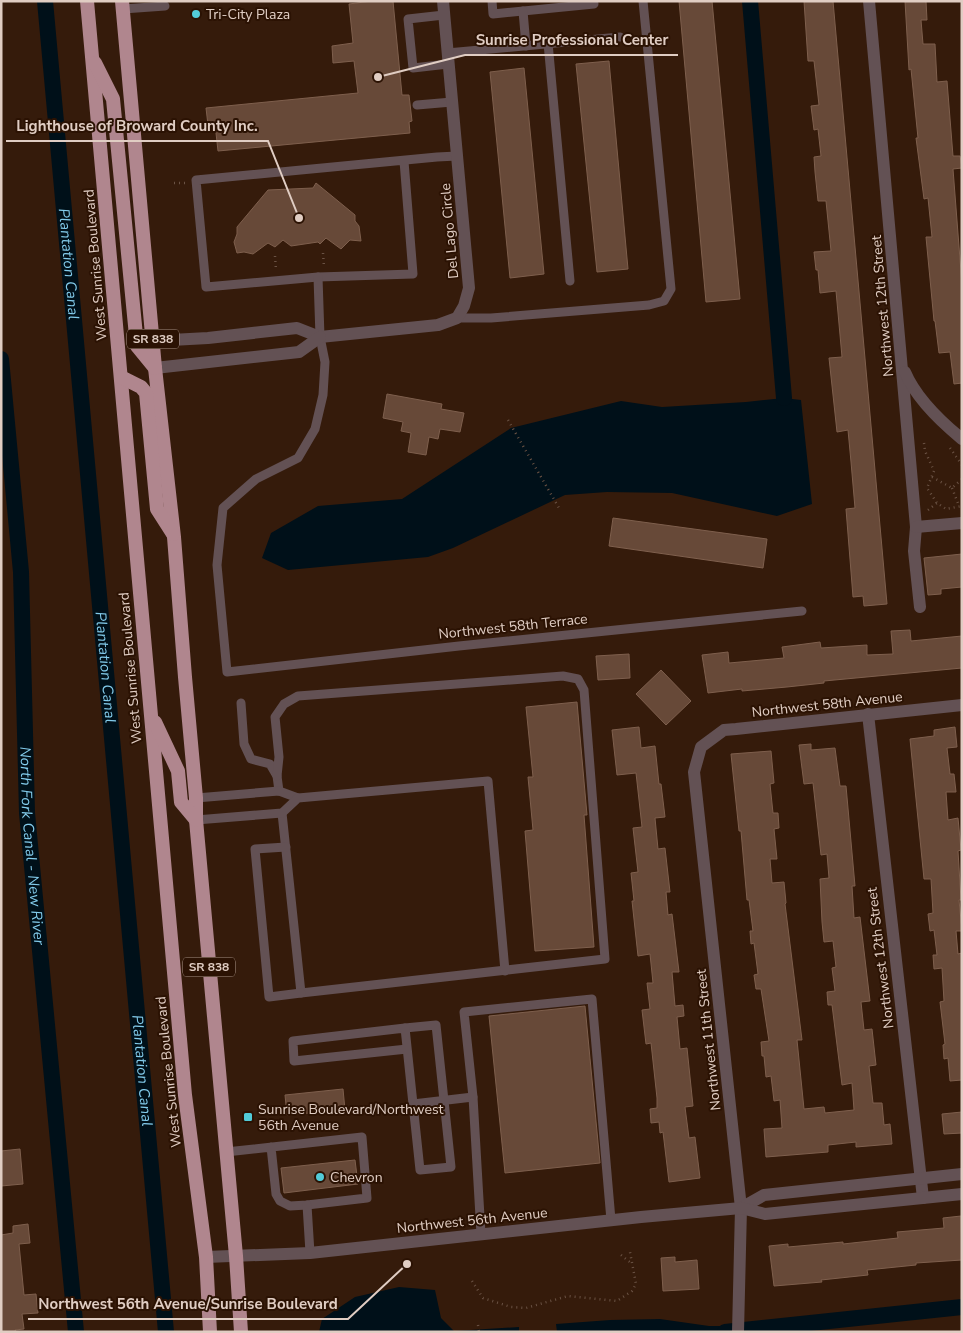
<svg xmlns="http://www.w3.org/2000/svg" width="963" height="1333" viewBox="0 0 963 1333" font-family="'Nunito Sans',sans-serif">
<rect width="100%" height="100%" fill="#351b0b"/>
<!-- water -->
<g fill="#001019">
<polygon points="784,398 801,400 812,504 777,516 672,493 607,492 565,495 453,548 428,557 288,570 262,558 271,533 318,506 402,499 511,428 621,401 662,407 746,402"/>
<polygon points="399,1287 435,1290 441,1318 454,1331 519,1327 519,1332 319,1332 322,1319 355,1297"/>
<polygon points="660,1319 709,1326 723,1326 727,1329 728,1332 557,1332 556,1324 610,1320"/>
</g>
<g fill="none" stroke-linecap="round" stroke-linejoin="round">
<!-- canal -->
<g stroke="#001019" stroke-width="16">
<path id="s1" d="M45,1L166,1332"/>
<polyline points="750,1 784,398"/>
<path id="s2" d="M1,359L21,572L27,813L76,1332"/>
<polyline points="725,1332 962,1307"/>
</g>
</g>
<!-- building -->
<g fill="#674938" stroke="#7e5f4d">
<polygon points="372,1 393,1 402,95 409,95 412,121 409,122 410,133 218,151 215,124 208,125 206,108 358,93 354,61 333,63 332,46 353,43 349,4"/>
<polygon points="679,1 712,1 740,299 706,302"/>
<polygon points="804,1 833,1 887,604 864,606 863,596 853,597 846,509 855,508 851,462 848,430 837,432 829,358 842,357 836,291 820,293 818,270 816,270 814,252 831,251 826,201 818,201 815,172 814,157 821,156 818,129 814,130 811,106 819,105 814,61 808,61"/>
<polygon points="905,1 926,1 927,20 921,20 923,44 935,44 937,82 947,81 953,156 960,156 962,168 953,169 962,285 962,383 954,384 950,352 939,353 935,321 934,321 926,237 932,237 928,198 924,199 916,138 918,138 911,69 909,70"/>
<polygon points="609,61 628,269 597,272 576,64"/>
<polygon points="524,68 544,274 510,278 490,72"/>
<polygon points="316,183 355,215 355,221 359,226 361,241 350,240 341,249 326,238 320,244 318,242 291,246 283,240 275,247 268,243 253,254 244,252 237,253 234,242 237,234 237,227 268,190 313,188"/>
<polygon points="387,394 442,404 441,409 464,413 460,432 440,429 438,439 429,437 426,455 408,452 411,433 401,431 403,422 383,418"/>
<polygon points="613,518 767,539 763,568 609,546"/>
<polygon points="962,554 962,587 941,589 941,594 928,595 924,558"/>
<polygon points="910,630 911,641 962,636 962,668 824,681 824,683 787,687 742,691 742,689 708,693 702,655 728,652 729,663 784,658 782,647 820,642 821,648 867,645 867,655 893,654 891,631"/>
<polygon points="629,654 630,678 598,680 596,656"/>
<polygon points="661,670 691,701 666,725 636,694"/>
<polygon points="577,702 587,815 584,815 594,947 535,951 525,831 533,830 528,777 533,777 526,707"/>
<polygon points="639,727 641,748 655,746 659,784 661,784 665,817 655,818 658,849 665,848 670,892 666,892 668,915 672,914 679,972 672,972 675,1006 683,1005 684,1016 677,1017 680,1049 687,1048 693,1106 685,1107 689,1138 695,1137 700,1178 669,1182 663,1132 660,1133 659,1122 651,1123 650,1109 657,1108 657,1098 651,1043 646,1044 642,1010 650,1009 647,983 653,983 650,954 638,956 632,901 634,901 631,873 638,872 633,828 642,827 636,773 617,775 612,730"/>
<polygon points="955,727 957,747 947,748 950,774 954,774 956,792 946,792 948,820 958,818 961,850 958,851 961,900 959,900 962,931 956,931 958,954 962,953 962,1080 950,1081 948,1058 944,1059 943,1045 945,1044 940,1002 944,1001 942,968 934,969 933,955 937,955 934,930 930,931 928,914 933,913 931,879 924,879 910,739 934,736 934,730"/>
<polygon points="811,744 811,750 835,748 840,786 846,786 855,886 852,886 854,918 860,917 870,1001 861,1002 864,1030 872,1029 876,1065 869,1066 873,1103 882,1103 884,1125 890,1124 892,1144 856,1147 856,1142 828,1145 828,1152 766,1157 764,1129 782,1128 780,1100 774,1101 771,1076 766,1077 764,1056 762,1056 761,1042 769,1041 761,989 756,989 754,975 758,974 754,943 751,944 750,931 753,931 749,900 747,900 741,831 739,831 731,754 771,751 774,783 770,784 773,813 778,813 779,828 774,829 777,859 770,859 772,883 784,882 786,903 785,904 802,1040 797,1040 804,1109 824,1107 825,1113 854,1110 852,1083 842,1085 832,1005 828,1005 827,992 835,991 832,968 836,967 833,941 824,942 822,922 820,879 829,878 827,854 821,855 813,783 804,784 799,745"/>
<polygon points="585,1006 600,1163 505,1173 489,1016"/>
<polygon points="343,1089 345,1110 287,1115 285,1095"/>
<polygon points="962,1112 962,1133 944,1134 942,1114"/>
<polygon points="20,1149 23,1184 1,1186 1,1151"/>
<polygon points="355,1160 358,1184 284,1193 281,1168"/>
<polygon points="961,1216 962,1260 916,1263 916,1265 867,1270 868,1275 821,1280 822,1282 774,1286 769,1246 788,1244 788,1247 843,1242 843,1244 898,1238 897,1232 944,1228 943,1218"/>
<polygon points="28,1224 30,1243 19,1244 24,1295 36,1294 38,1313 22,1314 24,1329 15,1330 16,1332 1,1332 1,1235 13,1233 13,1226"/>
<polygon points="675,1257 675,1262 697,1260 699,1289 663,1291 661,1258"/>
</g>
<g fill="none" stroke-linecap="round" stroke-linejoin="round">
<!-- path -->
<g stroke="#6a5244" stroke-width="2.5" stroke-dasharray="1 4" stroke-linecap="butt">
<polyline points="174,183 186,183"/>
<polyline points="323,253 324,267"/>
<polyline points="275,256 276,270"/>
<polyline points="508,420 559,508"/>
<polyline points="924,443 925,451 934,471 927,488 937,503 946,509 962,506"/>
<polyline points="950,448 962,465"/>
<polyline points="932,477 952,488 962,479"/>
<polyline points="952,488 959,506"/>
<polyline points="928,510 937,503"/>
<polyline points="621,1255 631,1263"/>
<polyline points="472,1281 483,1298 511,1307 526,1308 568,1296 617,1301 632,1291 636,1284 630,1252"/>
<polyline points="478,1325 479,1332"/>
</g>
<!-- service -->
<g stroke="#635154" stroke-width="9">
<polyline points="492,1 493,14 594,4 593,1"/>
<polyline points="123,9 165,6"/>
<polyline points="523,11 526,46"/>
<polyline points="444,15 408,19 413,68 448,64"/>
<polyline points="548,43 570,281"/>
<polyline points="447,53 620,37"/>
<polyline points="417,105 452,102"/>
<polyline points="404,161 413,274 318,277 206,287 196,180 437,157 457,156"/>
<polyline points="318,277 320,337 325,362 323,395 315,429 298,458 256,479 223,508 217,565 227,672 459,646 802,611"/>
<polyline points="457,318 491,318 649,305 664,301 671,289 643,1"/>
<polyline points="241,703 244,744 251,759 270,764 277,776 279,791"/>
<polyline points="277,776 279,757 275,717 284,704 298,696 563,676 578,679 584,690 605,959 301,993 282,813"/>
<polyline points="196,798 279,791 298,798"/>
<polyline points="196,820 282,813 298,798 488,781 505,971"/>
<polyline points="286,847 255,849 269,997 301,993"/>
<polyline points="405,1028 436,1025 451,1167 420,1170 413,1104"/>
<polyline points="407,1049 294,1061 293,1041 405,1028 413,1104 473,1097"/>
<polyline points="226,1152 362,1137 367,1198 307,1205 290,1206 280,1201 276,1194 271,1147"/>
<polyline points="307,1205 310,1253"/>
<polyline points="481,1234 473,1097 464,1012 592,999 611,1220"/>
</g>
<!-- minor -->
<g stroke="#635154" stroke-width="12">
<polyline points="869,1 916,527 914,551 920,607"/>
<polyline points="153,341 208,338 297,328 320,337 438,325 457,318 464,306 469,288 443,1"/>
<polyline points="155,368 299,352 320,337"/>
<path d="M905,372C916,398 940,421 962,439"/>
<polyline points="916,527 962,523"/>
<polyline points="868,714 923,1198"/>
<polyline points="738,1332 741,1208 694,772 701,747 724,730 736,729 962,705"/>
</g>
<!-- tertiary -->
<g stroke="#635154" stroke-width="12">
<polyline points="741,1208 764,1195 962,1174"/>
<polyline points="206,1257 310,1253 641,1217 741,1208 765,1214 962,1194"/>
</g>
<!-- trunk -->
<g stroke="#b0868e" stroke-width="14">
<polyline points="87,1 185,1095 206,1257 210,1332"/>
<polyline points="122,1 155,368 174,537 185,677 196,798 196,820 236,1256 241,1332"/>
<polyline points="95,63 113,99 137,346 155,368"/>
<polyline points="121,377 141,387 146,393 157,509 173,534"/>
<polyline points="155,722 178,771 181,802 196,820"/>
</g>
</g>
<!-- markers -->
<g fill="#52cbd8" stroke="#2b1203" stroke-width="2">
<circle cx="196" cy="14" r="5"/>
<rect x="243" y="1112" width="10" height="10" rx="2.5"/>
<circle cx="320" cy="1177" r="5"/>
</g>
<g text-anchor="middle" stroke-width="4" stroke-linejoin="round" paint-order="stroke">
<!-- shield labels -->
<g fill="#2b1203" stroke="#aa9589" stroke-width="1">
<rect x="127" y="329.5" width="52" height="19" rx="4"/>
<rect x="183" y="957.5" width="52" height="19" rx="4"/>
</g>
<g font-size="12" font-weight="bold" fill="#e0cdc3">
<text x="153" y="343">SR 838</text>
<text x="209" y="971">SR 838</text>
</g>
<!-- poi labels -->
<g font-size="14" fill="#e0cdc3" stroke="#2b1203" text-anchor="start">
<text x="206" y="19">Tri-City Plaza</text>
<text x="258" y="1114">Sunrise Boulevard/Northwest<tspan x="258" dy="16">56th Avenue</tspan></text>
<text x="330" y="1182">Chevron</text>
</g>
<!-- street labels -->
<g font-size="14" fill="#e0cdc3" stroke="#2b1203">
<text transform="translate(449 231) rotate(-95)" y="5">Del Lago Circle</text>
<text transform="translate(95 265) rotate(-95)" y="5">West Sunrise Boulevard</text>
<text transform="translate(882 306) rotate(-95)" y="5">Northwest 12th Street</text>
<text transform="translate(513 626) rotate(-6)" y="5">Northwest 58th Terrace</text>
<text transform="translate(130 668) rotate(-95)" y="5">West Sunrise Boulevard</text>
<text transform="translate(827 704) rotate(-6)" y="5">Northwest 58th Avenue</text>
<text transform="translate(880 958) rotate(-97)" y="5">Northwest 12th Street</text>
<text transform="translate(708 1040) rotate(-96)" y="5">Northwest 11th Street</text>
<text transform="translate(168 1072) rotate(-96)" y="5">West Sunrise Boulevard</text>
<text transform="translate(472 1220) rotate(-6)" y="5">Northwest 56th Avenue</text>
</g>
<!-- water labels -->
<g font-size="15" font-style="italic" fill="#83ccec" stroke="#2b1203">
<text dy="5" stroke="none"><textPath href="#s1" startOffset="264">Plantation Canal</textPath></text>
<text dy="5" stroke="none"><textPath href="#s1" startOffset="669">Plantation Canal</textPath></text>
<text dy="5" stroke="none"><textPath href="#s2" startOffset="488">North Fork Canal - New River</textPath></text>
<text dy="5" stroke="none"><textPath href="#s1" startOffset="1074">Plantation Canal</textPath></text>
</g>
</g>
<!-- callouts -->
<path fill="none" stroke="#e0cdc3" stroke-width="2" d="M378 77L465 55H678M299 218L268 141H6M407 1264L348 1319H28"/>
<g fill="#e0cdc3" stroke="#2b1203" stroke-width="2">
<circle cx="378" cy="77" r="5"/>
<circle cx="299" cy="218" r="5"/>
<circle cx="407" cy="1264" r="5"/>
</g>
<g font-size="15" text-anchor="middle" font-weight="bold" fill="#e0cdc3" stroke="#2b1203" stroke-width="4" stroke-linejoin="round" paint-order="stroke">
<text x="572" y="45">Sunrise Professional Center</text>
<text x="137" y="131">Lighthouse of Broward County Inc.</text>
<text x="188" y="1309">Northwest 56th Avenue/Sunrise Boulevard</text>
</g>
<!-- border -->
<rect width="963" height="1333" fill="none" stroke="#e0cdc3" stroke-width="5"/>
</svg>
